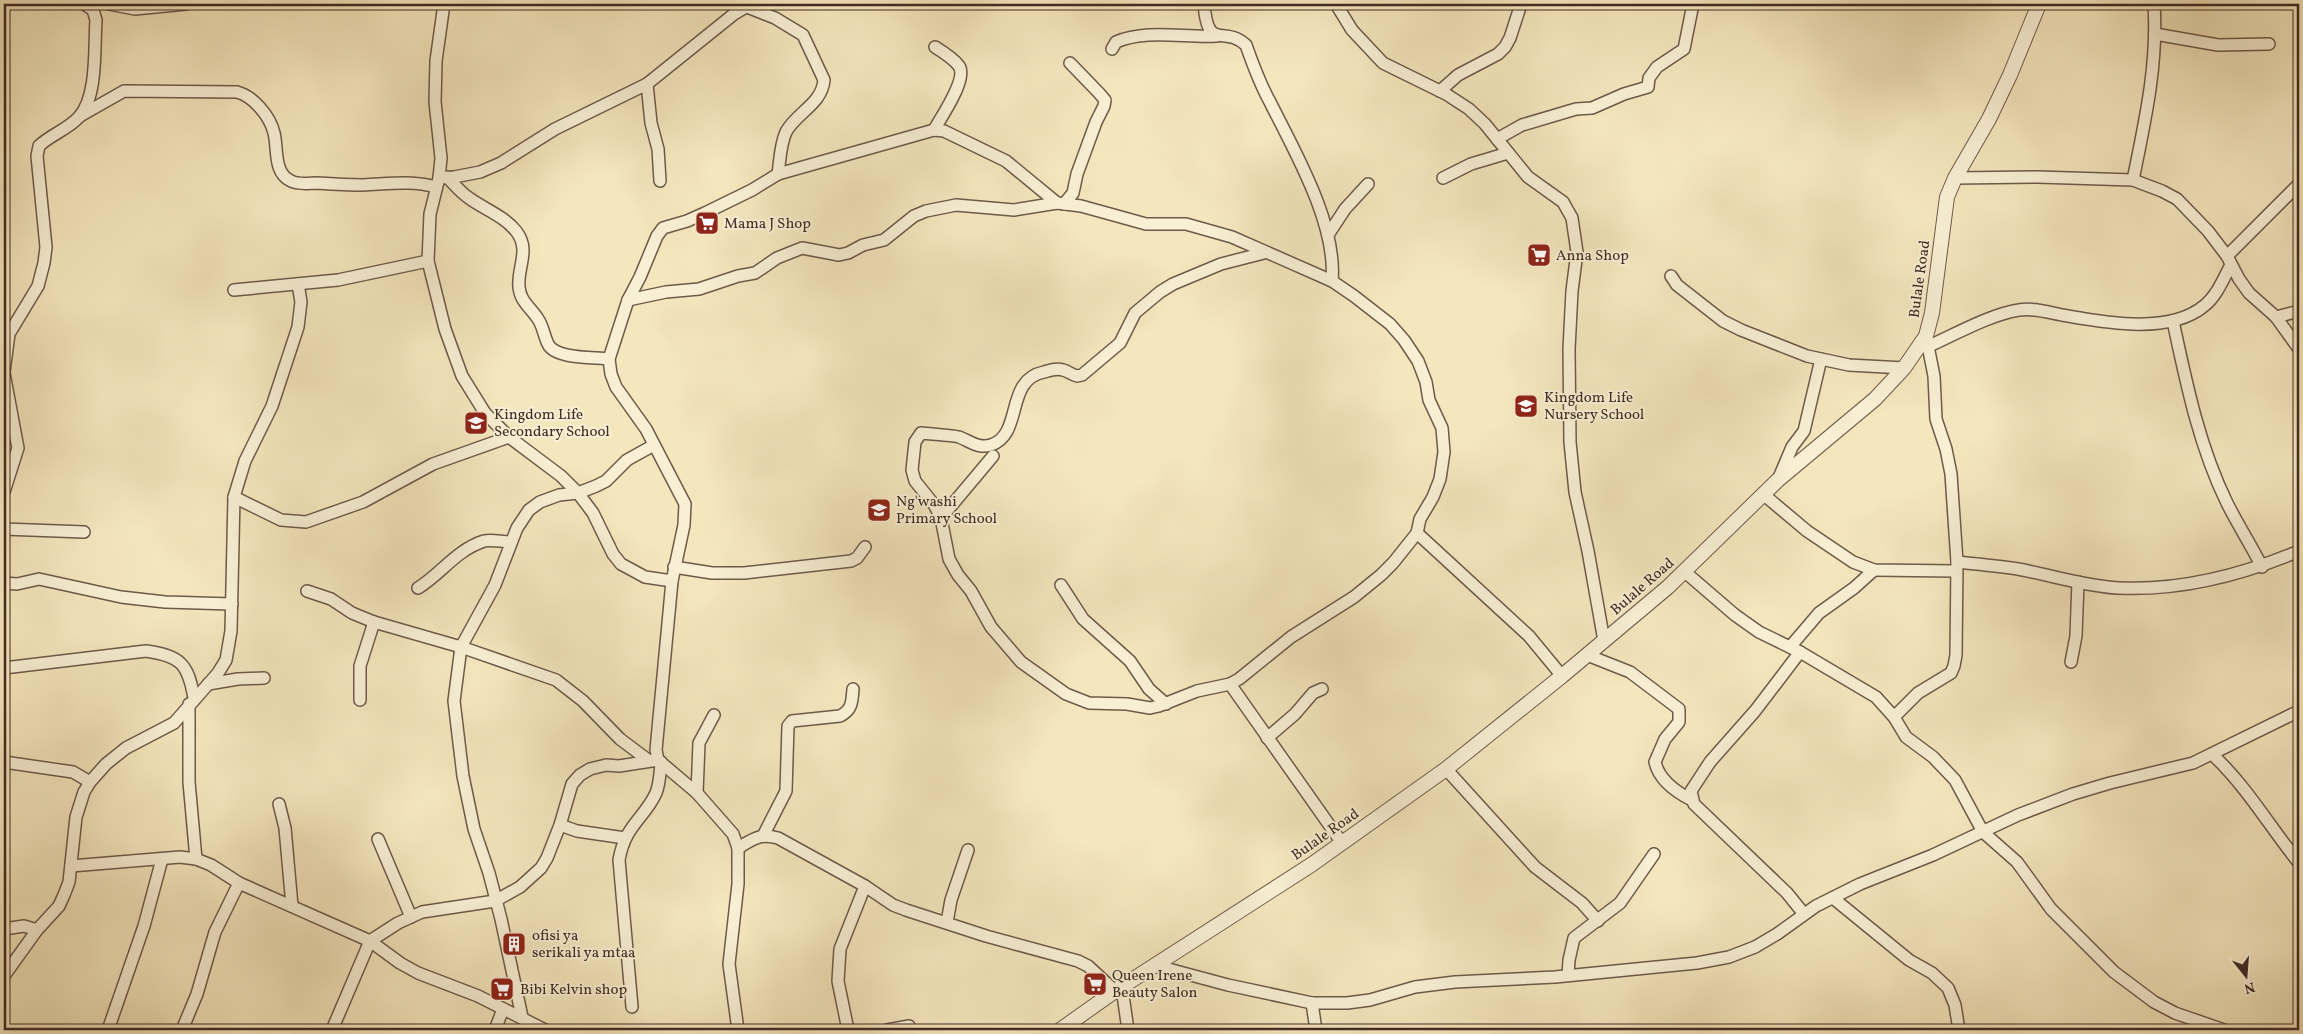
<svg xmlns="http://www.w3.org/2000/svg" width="2303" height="1034" viewBox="0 0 2303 1034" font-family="Vollkorn,serif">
<rect width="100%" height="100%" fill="#f4e6bd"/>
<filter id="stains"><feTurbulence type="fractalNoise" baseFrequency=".004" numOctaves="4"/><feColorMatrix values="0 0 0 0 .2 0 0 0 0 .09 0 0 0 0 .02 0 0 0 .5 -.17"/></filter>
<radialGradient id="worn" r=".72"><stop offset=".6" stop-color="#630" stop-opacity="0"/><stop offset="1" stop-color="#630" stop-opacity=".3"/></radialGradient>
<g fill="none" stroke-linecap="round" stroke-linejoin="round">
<!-- minor casing -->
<g stroke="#6d5a4a" stroke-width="14">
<g id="minor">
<polyline points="109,4 135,9 186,4"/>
<polyline points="444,4 436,61 435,102 441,158 439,178 430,214 428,261 445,329 462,376 485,413 509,437 561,476 578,493 593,513 613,554 621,564 645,577 672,581"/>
<path d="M1204,4C1208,53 1223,24 1246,45C1253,65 1260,84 1270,102C1295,152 1337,224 1332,281"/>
<polyline points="1336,4 1352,30 1383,63 1446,94 1469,109 1485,124 1528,177 1563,202 1572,218 1577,252 1572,291 1569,349 1570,442 1575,492 1588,551 1604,641"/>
<path d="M747,7L775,18L803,35L824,80C822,104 796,113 786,132C780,145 780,161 778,174"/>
<polyline points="2155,34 2218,45 2269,44"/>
<path d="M1112,49L1116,42C1147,29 1184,38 1217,36"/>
<polyline points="647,84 651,123 658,149 660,181"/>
<polyline points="1440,91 1458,75 1498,54 1505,47 1510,38 1521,4"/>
<path d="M80,116L124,91L237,92C253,96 270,116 274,133C278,148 273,173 291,181C298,185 309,183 317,183C332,184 348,185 363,185C388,184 411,180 436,187"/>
<path d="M934,130C941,117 968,79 959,66C953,58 943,52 935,47"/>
<polyline points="1497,139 1522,125 1576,109 1592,108 1624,94 1648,87 1649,78 1657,67 1684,49 1693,4"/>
<path d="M447,177C454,184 461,193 469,198C484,209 504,216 516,231C531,250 517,267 519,287C520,301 531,308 538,319C543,326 544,336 548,344C555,359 593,357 609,359"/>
<polyline points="439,178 454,177 480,172 501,163 555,129 647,84 734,14 751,4"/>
<polyline points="1443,178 1471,164 1508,153"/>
<polyline points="1955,178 2038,177 2133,180 2162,191 2177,199 2208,231 2227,256 2239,279 2249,293 2276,317 2299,349"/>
<path d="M2133,180C2145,121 2158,64 2154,4"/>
<polyline points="1064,204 1073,193 1077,174 1096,122 1104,106 1105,100 1099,93 1070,63"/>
<polyline points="1328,235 1345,209 1368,184"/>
<path d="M1264,253L1221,264L1173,284L1160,292L1135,313L1120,343L1082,375L1077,376C1072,375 1068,371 1063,370C1057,368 1051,370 1044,372C1004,380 1024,434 991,445C978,449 970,441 959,437C956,436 923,433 921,433L915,442L912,470L915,481L935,506L941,518L949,559L958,575L971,591L991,627L1021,662L1066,694L1089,703L1127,704L1150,708L1159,706L1197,691L1230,684L1239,679L1291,637L1354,597L1381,575L1393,563L1417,533"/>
<polyline points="2227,256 2299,184"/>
<polyline points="1671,276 1677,285 1723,321 1741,330 1807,356 1849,365 1904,368"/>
<polyline points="234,290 338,280 428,261"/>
<polyline points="628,300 666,292 699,289 738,276 755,273 777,258 802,248 839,255 848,253 863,245 884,240 914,216 926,211 956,205 1014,210 1057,203"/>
<polyline points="2276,317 2299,311"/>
<path d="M2173,321C2186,382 2199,446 2227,503C2238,525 2251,545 2262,567"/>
<path d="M1927,347C1954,335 1991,314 2019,310C2035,307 2052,314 2068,316C2108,323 2170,334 2204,306C2217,296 2223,279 2231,265"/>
<path d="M4,372L9,334L38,286L44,263L46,247L37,156L39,146C50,135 67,130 79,117C98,96 94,47 96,20L93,10L84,4"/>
<polyline points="4,373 18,448 4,492"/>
<polyline points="1778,480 1792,447 1804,431 1821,359"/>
<polyline points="1763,494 1807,531 1853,562 1874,570 1956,571"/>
<polyline points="234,497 281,520 306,522 363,502 433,464 509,437"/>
<polyline points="941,518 993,456"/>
<polyline points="4,529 84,532"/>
<path d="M1957,562C1977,564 1998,566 2018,569C2051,575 2084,586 2118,588C2181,591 2242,575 2299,551"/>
<polyline points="674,567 712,573 744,573 851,561 857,558 865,547"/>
<polyline points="1685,572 1735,615 1759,632 1800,652 1876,697 1894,717 1906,737 1933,757 1955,780 1983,832 2017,862 2051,909 2114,972 2154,1002 2175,1013 2224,1030"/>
<polyline points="4,583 17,584 39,579 121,597 165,602 232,604"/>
<polyline points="1061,585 1083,619 1130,661 1149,689 1166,704"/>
<path d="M418,588C441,574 456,550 484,541C492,539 502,542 511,542"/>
<polyline points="307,591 331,599 352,613 374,622 461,647 556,680 583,701 620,739 648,760"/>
<polyline points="1790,647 1819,613 1854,588 1874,570"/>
<polyline points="1800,652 1755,711 1710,762 1691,791 1694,804 1787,893 1804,914"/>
<path d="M1587,655L1630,672L1679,709V722L1665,739L1655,762C1659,780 1676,792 1692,800"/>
<polyline points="2071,662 2076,636 2078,582"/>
<path d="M4,668L146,651C181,656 188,664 194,698"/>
<polyline points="208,684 238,679 264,678"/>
<polyline points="1230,684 1342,843"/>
<polyline points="360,700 360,666 374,622"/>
<polyline points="189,704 189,782 196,859"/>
<polyline points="1894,717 1918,693 1951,673 1954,666 1956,655 1957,562 1951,474 1946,449 1936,419 1934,376 1926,336"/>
<polyline points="1267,738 1295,714 1313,693 1322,689"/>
<path d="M2213,755C2247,787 2270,827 2299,863"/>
<polyline points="4,762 73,772 90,782"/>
<polyline points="1446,769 1535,867 1582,903 1598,921"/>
<polyline points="697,793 699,743 714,715"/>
<polyline points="279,804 285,828 292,906"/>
<polyline points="560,825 577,831 625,838"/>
<path d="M763,836L786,791L788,726L792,721L840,716C852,710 852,702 853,689"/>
<polyline points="378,839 411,917"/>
<path d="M738,848C753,839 760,833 778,838L865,886L893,905L906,910L986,936L1078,961L1088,966L1115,991"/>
<polyline points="71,866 180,857 196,859 211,865 239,883 370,941 400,963 418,973 478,996 545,1030"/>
<polyline points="1833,898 1909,960 1932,973 1948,988 1955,1005 1959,1030"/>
<polyline points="947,922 951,900 968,850"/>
<polyline points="4,929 24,926 37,930"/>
<polyline points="1157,966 1228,985 1312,1003 1347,1003 1370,1000 1415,987 1455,982 1555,977 1697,963 1729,957 1755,947 1777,934 1816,906 1860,884 1933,855 2018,815 2073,794 2110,783 2193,763 2299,711"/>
<polyline points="1568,975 1569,960 1574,938 1620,903 1654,854"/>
<polyline points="4,976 37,930 59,906 64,895 69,882 76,817 84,792 90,782 106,764 126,748 174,723 218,673 226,660 231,631 234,497 245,461 272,406 298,327 301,302 298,284"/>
<polyline points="1122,988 1128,1030"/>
<polyline points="1312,1003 1316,1030"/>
<path d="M632,1007L619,860C625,825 644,819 656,793C660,783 660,772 661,762"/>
<polyline points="522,1017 501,919 489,873 474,829 463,776 454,701 461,647 495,585 517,528 529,510 540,502 559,495 578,493 596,486 606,481 627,460 654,445"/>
<polyline points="108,1030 144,926 162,859"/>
<polyline points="182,1030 197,994 215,932 239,883"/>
<polyline points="332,1030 370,941 398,923 422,912 495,901 520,887 541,868 547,858 560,825 572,784 580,775 590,769 606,765 619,766 658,760"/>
<polyline points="495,1030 503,1009"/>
<polyline points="738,1030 729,964 738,884 738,848 733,834 697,793 658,760 656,750 672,581 684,525 685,504 646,429 616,387 611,374 609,359 628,300 640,277 657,236 663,228 687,221 705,213 752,190 778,174 934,130 944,131 1006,161 1057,203 1081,206 1146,224 1186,224 1232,237 1332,281 1354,296 1390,324 1404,340 1418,361 1426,382 1429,400 1442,428 1444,452 1440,479 1433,497 1420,519 1417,533 1529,636 1562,676"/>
<polyline points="848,1030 838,981 840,949 865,886"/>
<polyline points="887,1030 909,1026"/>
</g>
</g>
<!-- tertiary casing -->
<g stroke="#6d5a4a" stroke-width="16">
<polyline id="tertiary" points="1060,1030 1115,991 1311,865 1446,769 1562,676 1668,587 1778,480 1875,399 1904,368 1926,336 1932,313 1947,197 1955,178 1989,119 2010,75 2039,4"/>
</g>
<!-- minor -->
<use href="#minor" stroke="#f8efd4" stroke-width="11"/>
<!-- tertiary -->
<use href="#tertiary" stroke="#f8efd4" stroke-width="14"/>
</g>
<!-- icons -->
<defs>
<g id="supermarket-square" transform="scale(1.25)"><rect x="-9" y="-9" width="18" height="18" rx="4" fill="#8f2418" stroke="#f8efd4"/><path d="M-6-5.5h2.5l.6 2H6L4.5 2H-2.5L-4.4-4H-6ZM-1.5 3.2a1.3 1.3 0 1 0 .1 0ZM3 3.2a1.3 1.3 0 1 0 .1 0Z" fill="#fff"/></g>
<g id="school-square" transform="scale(1.25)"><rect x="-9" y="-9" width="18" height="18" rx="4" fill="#8f2418" stroke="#f8efd4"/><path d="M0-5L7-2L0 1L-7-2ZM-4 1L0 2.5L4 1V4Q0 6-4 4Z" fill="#fff"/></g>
<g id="building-square" transform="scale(1.25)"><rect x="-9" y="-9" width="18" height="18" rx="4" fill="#8f2418" stroke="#f8efd4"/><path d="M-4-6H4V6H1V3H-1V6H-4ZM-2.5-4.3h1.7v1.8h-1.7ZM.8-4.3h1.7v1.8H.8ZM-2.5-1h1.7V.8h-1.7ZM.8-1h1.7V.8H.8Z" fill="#fff"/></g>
</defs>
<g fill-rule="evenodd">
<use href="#supermarket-square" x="707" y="223"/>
<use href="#supermarket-square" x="1539" y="255"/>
<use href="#school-square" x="1526" y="406"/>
<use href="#school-square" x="476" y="423"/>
<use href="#school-square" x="879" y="510"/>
<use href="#building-square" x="514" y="944"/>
<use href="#supermarket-square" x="1095" y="984"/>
<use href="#supermarket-square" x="502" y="989"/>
</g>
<g text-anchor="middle" stroke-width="4" stroke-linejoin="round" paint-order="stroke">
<!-- poi labels -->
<g font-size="15" fill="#402b23" stroke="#f8efd4" text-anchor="start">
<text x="724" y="228">Mama J Shop</text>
<text x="1556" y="260">Anna Shop</text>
<text x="1544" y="402">Kingdom Life<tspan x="1544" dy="17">Nursery School</tspan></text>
<text x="494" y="419">Kingdom Life<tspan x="494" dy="17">Secondary School</tspan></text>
<text x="896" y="506">Ng'washi<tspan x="896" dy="17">Primary School</tspan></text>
<text x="532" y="940">ofisi ya<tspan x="532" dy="17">serikali ya mtaa</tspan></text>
<text x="1112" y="980">Queen Irene<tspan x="1112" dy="17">Beauty Salon</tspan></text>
<text x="520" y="994">Bibi Kelvin shop</text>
</g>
<!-- street labels -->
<g font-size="15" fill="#402b23" stroke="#f8efd4">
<text transform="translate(1919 279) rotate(-82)" y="5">Bulale Road</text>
<text transform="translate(1642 586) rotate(-41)" y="5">Bulale Road</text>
<text transform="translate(1325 834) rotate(-35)" y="5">Bulale Road</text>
</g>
</g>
<!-- margin -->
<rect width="2303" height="1034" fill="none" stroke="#f4e6bd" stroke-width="20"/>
<rect x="5" y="5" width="2293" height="1024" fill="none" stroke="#402b23" stroke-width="2.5"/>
<rect x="10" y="10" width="2283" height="1014" fill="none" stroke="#402b23"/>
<!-- north arrow -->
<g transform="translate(2246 976) rotate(163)" stroke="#f8efd4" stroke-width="4" paint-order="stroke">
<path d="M0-4L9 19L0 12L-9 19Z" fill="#402b23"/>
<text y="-8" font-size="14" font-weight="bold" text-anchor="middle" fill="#402b23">N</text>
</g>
<rect width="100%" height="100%" filter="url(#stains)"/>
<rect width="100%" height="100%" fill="url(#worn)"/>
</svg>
